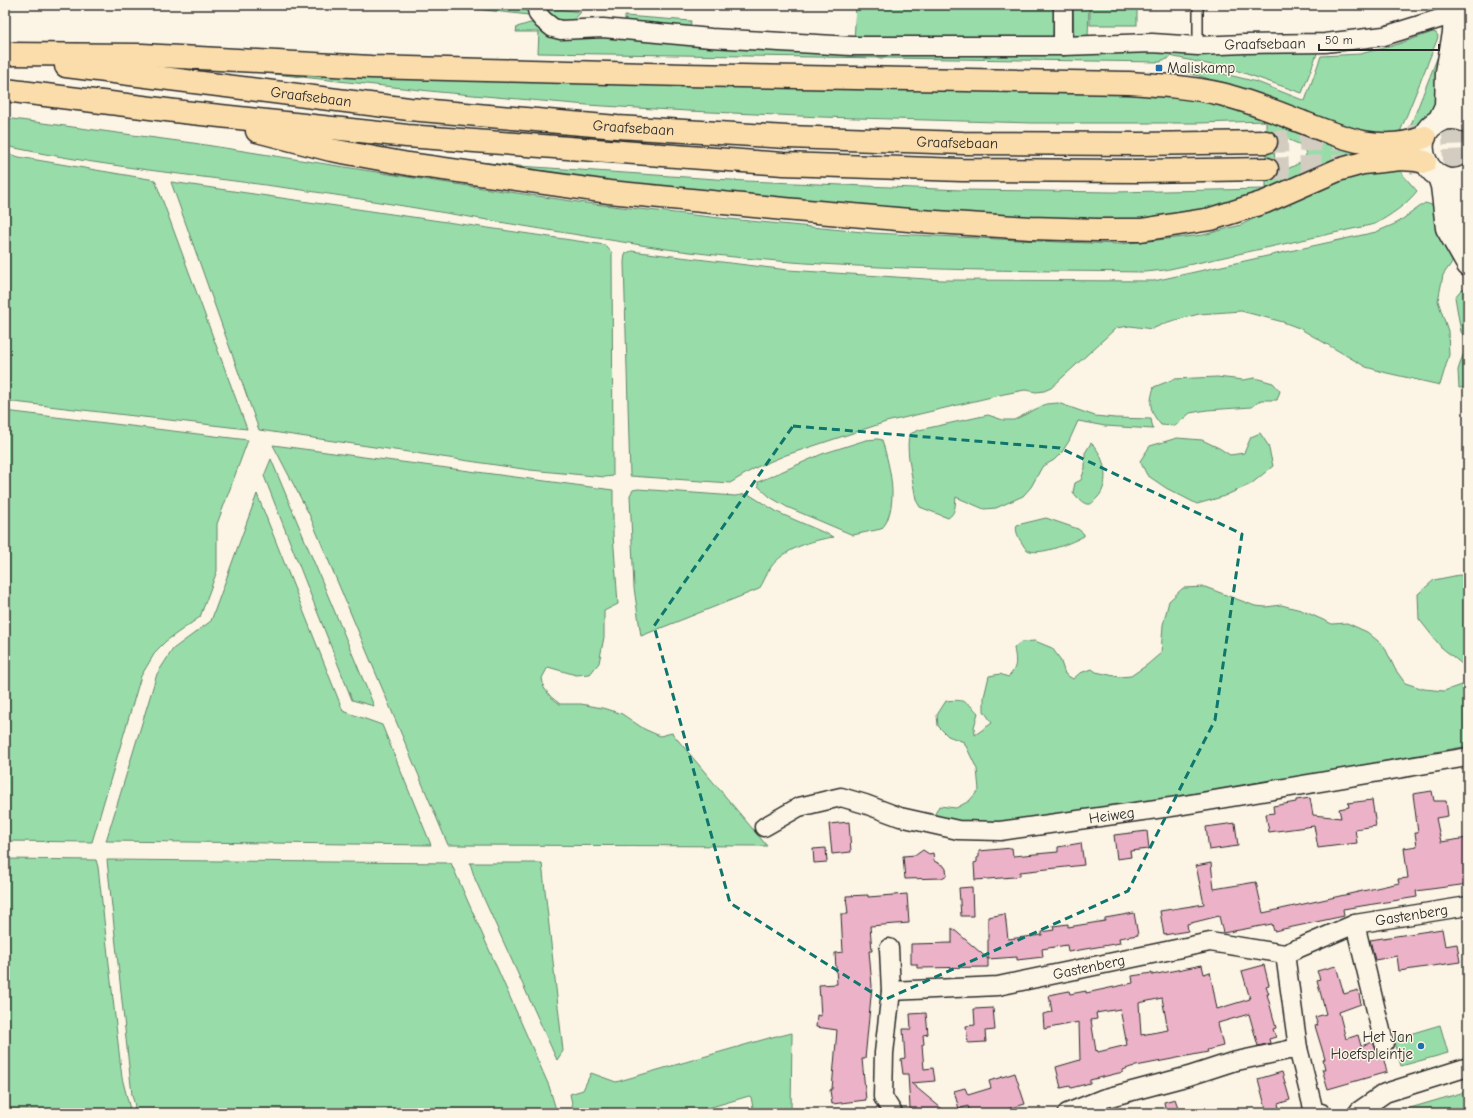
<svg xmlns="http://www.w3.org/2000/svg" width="1473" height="1118" viewBox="0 0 1473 1118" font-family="'Comic Neue',sans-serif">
<rect width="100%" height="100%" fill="#fcf5e5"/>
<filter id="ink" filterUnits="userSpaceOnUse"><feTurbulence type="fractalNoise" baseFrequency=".025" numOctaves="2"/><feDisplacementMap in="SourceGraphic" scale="8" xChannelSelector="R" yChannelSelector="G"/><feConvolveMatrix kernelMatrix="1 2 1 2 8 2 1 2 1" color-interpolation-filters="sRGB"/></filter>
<g filter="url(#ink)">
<!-- green -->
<g fill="#98dda9" stroke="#62846a" fill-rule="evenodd">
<polygon points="440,5 531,5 529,15"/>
<path d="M546,5H550V8L581,12L573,21C560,22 550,18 546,5Z"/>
<polygon points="856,5 1054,5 1053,41 854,42"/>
<polygon points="1073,5 1089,5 1088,39 1074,41"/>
<rect x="1090" y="5" width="47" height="20"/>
<polygon points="625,16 691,21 690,28 627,24 625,21"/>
<path d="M530,23C541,23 549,34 559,38C570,42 586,36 597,34L1318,51L1302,93L1235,70L1170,56L1168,59L1162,60L1161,62L538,53L539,32H516L517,27Z"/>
<polygon points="1433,32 1436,33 1438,36 1437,40 1398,137 1365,136 1203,77 1183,72 1185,65 1237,77 1257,82 1305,101 1321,56 1360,54 1392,46"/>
<polygon points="1447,33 1441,100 1421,127 1407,135"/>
<path d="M247,71L1175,91L1381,149L1225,207L1142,224L801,208L428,157L519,166L746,181L962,190L1113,192L1266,189V121L1199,123H1032L822,117L688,111L587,105L439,92ZM1274,133L1303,146L1306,154L1305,158L1302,162L1275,175Z"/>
<path d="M5,118L193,143L414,178L585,203L729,219L873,233L1060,242L1120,244L1203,235L1241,225L1297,197L1341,173L1399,166L1403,175L1417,191C1406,205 1391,215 1375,224L1165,270L1145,272C993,270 841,271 690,252C663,249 636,244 610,240C520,226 431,210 342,196C230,178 116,170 5,146Z"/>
<polygon points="5,153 19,157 155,180 247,429 5,401"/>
<polygon points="171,182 605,245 612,253 613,476 605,477 530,470 259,430"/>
<polygon points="1425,203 1439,207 1455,258 1443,275 1438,301 1448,331 1449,355 1440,385 1387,373 1366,367 1299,328 1283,322 1241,311 1199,314 1168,322 1152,329 1130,326 1116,328 1051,388 1044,391 1036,392 1025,390 1004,394 886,422 786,455 757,467 730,483 630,476 624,262 625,254 631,251 788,270 942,280 1154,281 1376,232 1397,223"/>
<polygon points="1468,287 1468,337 1466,338 1461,332 1455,297 1461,290"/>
<polygon points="1468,353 1468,387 1459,388 1458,370 1463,355"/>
<path d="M1217,377L1243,380L1255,378L1273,383L1280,391L1277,400H1261L1252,407L1207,410L1190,413L1175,426L1161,425C1149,411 1149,404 1154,387L1174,379Z"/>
<path d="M1058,403L1095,416L1115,418L1151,419L1153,429L1105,426L1078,421L1069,441L1062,452L1054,460L1042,467L1031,487L1023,496L996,508L984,509L956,497C955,505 956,513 948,518L920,507L916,500C914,485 904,446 910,434L919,430L988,415L1003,420H1014L1046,404Z"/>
<polygon points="5,411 248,440 217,524 217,571 200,617 166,641 156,651 141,676 92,842 5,841"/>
<polygon points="1260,433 1268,445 1273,466 1251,484 1222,497 1197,504 1166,488 1147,475 1140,461 1150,446 1177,438 1202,440 1219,448 1230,455 1244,453 1251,437"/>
<path d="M878,439L882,440C889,464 897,494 888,518C887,522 884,526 881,529L853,535L787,507L770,497L758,486V482L822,454L866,440Z"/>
<path d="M1091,443C1105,455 1111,484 1097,498C1095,500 1092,504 1090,504C1084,506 1076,496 1073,492L1075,483L1081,480L1085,468V453Z"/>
<polygon points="273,445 613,490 613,534 618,604 604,611 604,637 599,663 590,674 576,675 548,667 542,678 544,688 551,697 560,704 581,704 607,709 622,714 644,729 660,736 672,733 767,846 448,845 309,514"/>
<polygon points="271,459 374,706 352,700 264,476"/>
<path d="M638,489L735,496L748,494L779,513L834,537C812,540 784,549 771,567C766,574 764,582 759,589L641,636L634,588L630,495L633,490Z"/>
<polygon points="257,494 343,711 382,725 431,845 106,841 157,674 173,649 211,621"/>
<path d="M1046,518L1078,529L1084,534V536C1073,542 1043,555 1030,551C1025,550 1023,544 1020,540C1018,536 1015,530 1017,525Z"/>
<polygon points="1459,575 1468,577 1468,669 1441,647 1419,619 1418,594 1434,580"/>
<path d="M1205,587L1255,606L1266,607L1281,605L1301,610L1332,624L1347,623L1367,632L1384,646L1395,669L1405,683L1424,689L1444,691L1461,685L1468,686V746L1115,810L993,824L951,820L934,816L939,806L956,808L969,801L979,790L977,769L964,742L948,736L938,726L937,715L946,701C963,699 967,701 978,713L974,727L975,735L992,723L984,711V697L989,676L1000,674L1008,677C1018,668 1016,660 1014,648L1021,642L1035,641L1052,648L1060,659L1065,674L1073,679L1080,673L1092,669L1096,672L1119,677L1131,676L1147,665L1161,653L1163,625L1169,601L1183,588Z"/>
<polygon points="5,859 96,860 98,867 122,1078 131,1113 5,1113"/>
<polygon points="107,860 451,863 549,1086 557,1113 133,1113 135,1106 132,1095"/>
<polygon points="470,863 542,863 563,1051 557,1060 475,879"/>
<polygon points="1440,1025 1448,1053 1401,1066 1393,1039"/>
<polygon points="792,1033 791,1113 754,1113 751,1097 749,1096 691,1113 574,1113 570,1094 583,1090 591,1073 616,1082 776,1036 780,1036"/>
<polygon points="1468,1091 1468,1110 1459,1113 1393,1113"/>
</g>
<!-- building -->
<g fill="#ecb3c8" stroke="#2b2b2b" fill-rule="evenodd">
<polygon points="1432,791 1434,801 1446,801 1448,816 1436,818 1441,842 1468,838 1468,884 1416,891 1417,897 1343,909 1344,916 1274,931 1272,924 1223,933 1219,916 1187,924 1188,931 1164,935 1160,911 1204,904 1196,866 1211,863 1214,889 1256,882 1263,913 1399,883 1398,879 1408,878 1404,848 1417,846 1415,833 1418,833 1413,794"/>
<polygon points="1310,798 1313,815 1341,818 1339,809 1349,807 1348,803 1372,800 1376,826 1355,829 1357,843 1318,848 1314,826 1269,832 1266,814 1274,813 1273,806 1296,802 1296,800"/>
<polygon points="849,822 851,852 832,854 829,824"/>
<polygon points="1235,823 1238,846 1209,850 1206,827"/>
<polygon points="1147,831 1149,849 1130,851 1131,857 1117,859 1114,835"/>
<polygon points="1081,843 1084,865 1020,872 1020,876 1014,877 975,880 974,863 977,862 977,858 979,857 979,851 1012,848 1013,856 1058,852 1058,847"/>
<polygon points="826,848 827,862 814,863 813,849"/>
<polygon points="923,850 929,854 933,853 934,861 944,866 946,869 947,875 942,878 905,879 903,856 916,855"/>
<polygon points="972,887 973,916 961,916 959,888"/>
<polygon points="907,894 909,923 870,926 872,951 869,951 872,986 865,1059 862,1059 866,1100 832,1104 830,1090 832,1089 837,1030 816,1027 817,1015 821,1016 819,985 837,984 835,953 843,952 841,914 848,914 846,896 868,895 868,897"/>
<polygon points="1134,913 1138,935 1119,938 1120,943 1068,952 1067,945 1042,949 1043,957 1017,960 1017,957 988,959 988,917 1005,914 1008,939 1042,935 1042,932 1054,930 1053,926 1068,924 1068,927 1105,921 1105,918"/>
<polygon points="952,928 988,959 988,967 917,968 917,964 911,964 911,944 952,943"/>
<polygon points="1442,929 1445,946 1457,944 1460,962 1399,971 1397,956 1375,960 1370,940"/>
<path d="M1202,965L1204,974L1210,972L1217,1009L1250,999L1242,971L1264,965L1269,985L1266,986L1269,994H1267L1276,1028L1273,1029L1276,1037L1269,1039L1270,1043L1258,1046L1249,1014L1218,1023L1223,1046L1207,1050L1208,1052L1131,1067L1123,1070V1072L1090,1080V1083L1071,1088L1070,1086L1061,1088L1056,1067L1080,1060L1079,1022L1044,1029L1043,1014L1052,1012L1049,995L1069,991L1070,994L1086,991V993L1133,983L1132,976L1152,973V975ZM1162,998L1168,1030L1141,1035L1139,1003ZM1120,1009L1127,1045L1098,1052L1097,1050L1096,1051L1091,1020L1097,1019L1096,1013Z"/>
<polygon points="1336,966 1344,994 1358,990 1361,1004 1339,1012 1346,1039 1358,1035 1361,1046 1373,1042 1376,1050 1382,1053 1387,1072 1328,1089 1322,1069 1325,1069 1323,1060 1325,1059 1315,1026 1318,1025 1315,1017 1326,1014 1317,980 1320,979 1317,971"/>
<polygon points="993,1008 995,1030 985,1031 986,1042 968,1043 966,1026 975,1025 974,1009"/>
<polygon points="926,1013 928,1034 923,1035 924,1044 922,1045 924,1069 933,1068 935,1081 911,1083 947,1113 916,1113 910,1108 908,1074 903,1074 901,1059 905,1058 903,1029 911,1029 910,1014"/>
<polygon points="1282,1072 1290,1100 1278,1104 1280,1111 1267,1113 1258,1079"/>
<polygon points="1015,1073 1025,1104 994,1113 970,1113 968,1106 959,1109 954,1091 965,1088 968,1095 991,1088 989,1081"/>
<polygon points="1175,1099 1180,1113 1166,1113 1164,1102"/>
</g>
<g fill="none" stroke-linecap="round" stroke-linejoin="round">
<!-- motorway-tunnel -->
<g stroke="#d2cdc0" stroke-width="22" stroke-dasharray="22 11" stroke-linecap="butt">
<polyline points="1409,136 1468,133"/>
<polyline points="1266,142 1347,139"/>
<polyline points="1410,163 1468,160"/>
<polyline points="1267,169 1347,165"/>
</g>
<!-- service casing -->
<g stroke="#2b2b2b" stroke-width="12">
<polyline id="service" points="1198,5 1198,46"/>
</g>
<!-- minor casing -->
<g stroke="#2b2b2b" stroke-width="21">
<g id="minor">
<path id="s1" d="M536,5L538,14L543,20L553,28L561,30L603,28L711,38L851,46H1063L1152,43L1198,46L1244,44L1325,43L1384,36L1442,18L1468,17"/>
<polyline points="1063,46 1063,5"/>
<path id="s2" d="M764,827L799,807L841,797L865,804L900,817L958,830L1000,831L1178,806L1468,757"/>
<polyline points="1355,924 1384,1043"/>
<polyline points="889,948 891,991 884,1053 883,1097 893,1113"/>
<polyline points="1285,954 1298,1048 1314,1112 1321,1113"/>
<path id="s3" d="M891,991L998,986L1210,942L1285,954L1355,924L1468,906"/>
<polyline points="1067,1113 1102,1099 1189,1076 1232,1062 1298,1048"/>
<polyline points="1358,1113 1359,1111 1385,1093 1468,1067"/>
</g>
</g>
<!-- tertiary casing -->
<g stroke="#2b2b2b" stroke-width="25">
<g id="tertiary">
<path d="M1458,51C1459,59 1462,66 1462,73C1463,90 1460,105 1468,120"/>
<polyline points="1439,121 1446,106 1447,72 1454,33 1455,5"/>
</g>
</g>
<!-- secondary casing -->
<g stroke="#2b2b2b" stroke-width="25">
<g id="secondary">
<path d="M1468,122C1459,117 1450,117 1441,120C1403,136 1430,196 1468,176"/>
<polyline points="1439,177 1442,186 1447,228 1468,265"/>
<polyline points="1463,254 1461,198 1465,178"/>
</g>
</g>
<!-- motorway casing -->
<g stroke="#2b2b2b" stroke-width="25">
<g id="motorway">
<path d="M5,54L142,55L371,67L685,75L1128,83C1159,85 1191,87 1221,94C1249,101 1276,112 1302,122C1343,138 1381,154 1425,137"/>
<path id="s4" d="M66,66L409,109L617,127L787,137L963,143L1141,144L1266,142"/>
<polyline points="5,90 183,112 407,136 783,164 962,170 1139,171 1267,169"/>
<polyline points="257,131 331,150 408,164 609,192 784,209 920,221 1031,228 1097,230 1141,230 1211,219 1265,202 1338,170 1363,163 1401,159 1416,160 1425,162"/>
</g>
</g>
<!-- service -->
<use href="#service" stroke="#fcf5e5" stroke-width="9"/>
<!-- minor -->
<use href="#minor" stroke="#fcf5e5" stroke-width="18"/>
<!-- tertiary -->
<use href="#tertiary" stroke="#fcf5e5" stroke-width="22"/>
<!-- secondary -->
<use href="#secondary" stroke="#fcf5e5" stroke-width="22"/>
<!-- motorway -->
<use href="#motorway" stroke="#fbddab" stroke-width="22"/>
</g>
</g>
<!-- marked area -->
<path fill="none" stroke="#0f766e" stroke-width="3" stroke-dasharray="8 5" stroke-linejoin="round" d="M793,426L1060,448L1242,534L1215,720L1128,891L884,1000L730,903L654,626Z"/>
<!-- markers -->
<g fill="#1f6fb2" stroke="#fcf5e5" stroke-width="1.5">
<rect x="1155" y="64" width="8" height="8" rx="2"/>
<circle cx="1421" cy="1046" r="4"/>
</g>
<g text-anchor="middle" stroke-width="3" stroke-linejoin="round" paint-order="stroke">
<!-- street labels -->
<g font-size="15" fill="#2b2b2b" stroke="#fcf5e5">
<text dy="5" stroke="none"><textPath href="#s1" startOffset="743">Graafsebaan</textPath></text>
<text dy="5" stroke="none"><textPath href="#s4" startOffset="247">Graafsebaan</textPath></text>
<text dy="5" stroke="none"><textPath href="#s4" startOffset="571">Graafsebaan</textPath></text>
<text dy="5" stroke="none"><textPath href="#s4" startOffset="895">Graafsebaan</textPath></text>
<text dy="5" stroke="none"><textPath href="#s2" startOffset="360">Heiweg</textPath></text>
<text dy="5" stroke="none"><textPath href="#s3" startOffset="533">Gastenberg</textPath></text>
<text dy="5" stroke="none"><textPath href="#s3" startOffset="200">Gastenberg</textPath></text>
</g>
<!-- poi labels -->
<g font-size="15" fill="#2b2b2b" stroke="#fcf5e5" text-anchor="start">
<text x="1167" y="73">Maliskamp</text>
<text x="1413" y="1042" text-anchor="end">Het Jan<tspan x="1413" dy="17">Hoefspleintje</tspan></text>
</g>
</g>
<!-- margin -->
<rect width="1473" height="1118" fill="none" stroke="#fcf5e5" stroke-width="20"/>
<rect x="10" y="10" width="1453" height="1098" fill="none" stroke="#2b2b2b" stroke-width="1.5" filter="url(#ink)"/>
<!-- scale -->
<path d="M1319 44v6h120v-6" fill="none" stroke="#2b2b2b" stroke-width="2"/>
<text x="1325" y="44" font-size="12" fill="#2b2b2b" stroke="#fcf5e5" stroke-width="3" paint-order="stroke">50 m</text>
</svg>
